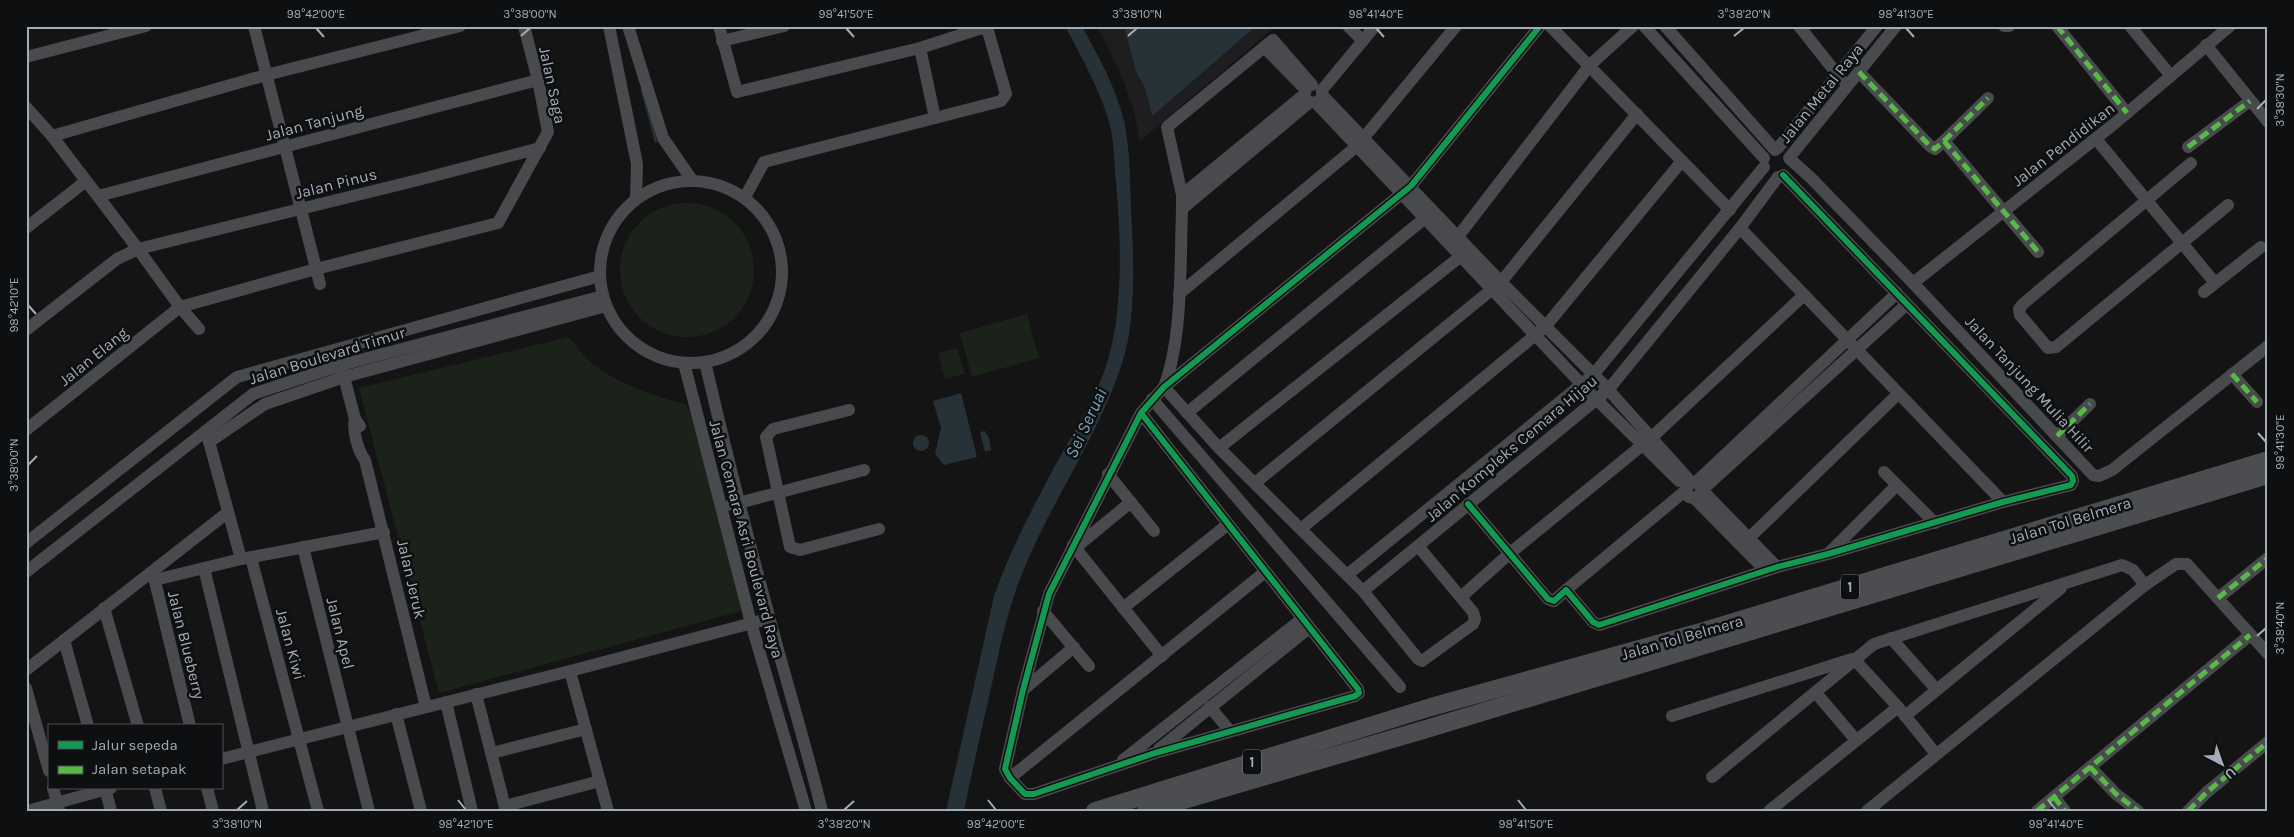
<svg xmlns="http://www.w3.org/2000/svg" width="2294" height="837" viewBox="0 0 2294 837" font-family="Karla,sans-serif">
<rect width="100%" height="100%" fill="#141414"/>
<!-- built -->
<polygon fill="#1e1e21" points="1096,26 1276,26 1140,141 1133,108 1123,80 1107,45"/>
<!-- green -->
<g fill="#1a221a">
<circle cx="687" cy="270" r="67"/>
<polygon points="1027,314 1039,358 972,377 960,333"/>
<path d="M568,337C575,344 581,353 588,360C612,382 655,397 686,404L698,431L745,610L439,693L359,388Z"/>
<polygon points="957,348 965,374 945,379 938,353"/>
</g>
<!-- water -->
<g fill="#263237">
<path d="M1065,26H1082C1098,56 1116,87 1124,121C1130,148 1130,179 1131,207C1133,252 1137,317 1123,360C1100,434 1053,498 1024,569C1007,609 999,652 990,693C981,732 972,771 964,811H946L994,596C1008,555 1028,517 1048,479C1065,446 1085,416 1100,382C1126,323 1121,235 1115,172C1114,158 1114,144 1111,130C1104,97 1081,56 1065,26Z"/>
<polygon points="1124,26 1256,26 1152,116 1149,102 1144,86 1136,71"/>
<polygon points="961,393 977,457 944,465 935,454 941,428 933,401"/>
<polygon points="985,431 989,438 991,450 985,452 980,432"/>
<circle cx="921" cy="443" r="8"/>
</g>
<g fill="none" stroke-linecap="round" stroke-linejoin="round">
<!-- stream -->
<polyline stroke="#263237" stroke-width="2.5" points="642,90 656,142"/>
<!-- minor -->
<g stroke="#484a4d" stroke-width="12">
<polyline points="254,26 320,284"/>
<polyline points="609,26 637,164 636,199"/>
<polyline points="628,26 663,138 692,180"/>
<polyline points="719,26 737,92 920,48 982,28 988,31 1006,94 1001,101 764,162 745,197"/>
<polyline points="1348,26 1363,41"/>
<polyline points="1550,26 1730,210"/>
<polyline points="1644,26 1764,158"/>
<polyline points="1665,26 1775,150"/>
<polyline points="1799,26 1841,79"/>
<polyline points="2004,26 2009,26"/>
<polyline points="2057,26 2127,113"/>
<polyline points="2130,26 2171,76"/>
<polyline points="722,41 784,26"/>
<polyline points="2206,45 2268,122"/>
<polyline points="1264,47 1306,90"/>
<polyline points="920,48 935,118"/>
<polyline points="26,57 146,26"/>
<polyline points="1859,72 1930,146 1935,149 1944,141 2038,252"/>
<polyline points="1322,95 1501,282 1604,385 1691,482"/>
<polyline points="1319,101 1322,97 1322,90 1375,26"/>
<polyline points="1315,102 1586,389 1679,481"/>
<polyline points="26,107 52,136 138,249 180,307 199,329"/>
<polyline points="52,136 266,75 460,26"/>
<polyline points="2096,139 2215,283"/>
<polyline points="1944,141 1988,98"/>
<polyline points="2188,147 2250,101"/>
<polyline points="1778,148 1877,26"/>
<polyline points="1789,158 1896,26"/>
<polyline points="1790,159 1811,178 1913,283 2093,475 2099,476 2112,470 2268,346"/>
<polyline points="2191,163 2023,304 2019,309 2020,315 2048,348 2056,347 2228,205"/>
<circle cx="691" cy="272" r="91"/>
<polyline points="1182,195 1305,94"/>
<polyline points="98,196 538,80"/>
<polyline points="1182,209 1310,102"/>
<polyline points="26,228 86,181"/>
<polyline points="1740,228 2003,502"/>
<polyline points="1453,243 1590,65 1633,26"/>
<polyline points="1913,283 2114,124 2230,26"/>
<polyline points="2204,292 2261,247"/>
<polyline points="1179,294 1357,146 1456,26"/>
<polyline points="26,330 117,259 138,249 418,180 540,148"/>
<path d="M705,362C725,447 746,532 769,616C786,681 806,745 822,811"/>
<polyline points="684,363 751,623 806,811"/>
<polyline points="342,369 355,419 360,426"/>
<polyline points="2232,374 2257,402"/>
<polyline points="1164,387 1219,448 1363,591 1418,659 1422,661 1473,624 1475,619 1473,612 1418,546"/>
<path d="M1164,387C1183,338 1180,262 1182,209V195L1167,127L1273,40L1312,85"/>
<polyline points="1152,399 1400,687"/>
<polyline points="849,410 773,429 766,437 790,547 800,550 879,529"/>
<polyline points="1141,413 1358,689 1359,693 1355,696 1155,753 1034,794 1025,794 1010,778 1005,769 1023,690 1049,594 1141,413 1164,387 1411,186 1540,26"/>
<polyline points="1187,413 1425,218"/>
<path d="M355,419C352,430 358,451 365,460L426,707"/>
<polyline points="26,430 180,307 316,269 498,223 548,132 538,80 524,26"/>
<polyline points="207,434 241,559"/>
<polyline points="2057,436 2090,404"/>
<polyline points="209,442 265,404 344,377 606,306"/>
<polyline points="1219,448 1461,256"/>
<polyline points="1884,472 1935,523"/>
<polyline points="1108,474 1154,531"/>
<polyline points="1696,482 1897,293"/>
<polyline points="1255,483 1501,282 1637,114"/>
<polyline points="1694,498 1766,571"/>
<polyline points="1468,504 1548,599 1554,601 1566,590 1593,622 1599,625 1777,567 1828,554 2003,502 2071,485 2073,481 2072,476 1783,175"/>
<polyline points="731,505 864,470"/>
<polyline points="1302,528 1545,327 1682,161"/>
<polyline points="1749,538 1898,394"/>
<polyline points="26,543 237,377 600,276"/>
<polyline points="1073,545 1162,656"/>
<polyline points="303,547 369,811"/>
<polyline points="1075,548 1131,502"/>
<polyline points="1829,553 1896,486"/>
<polyline points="251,558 318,811"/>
<polyline points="1777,567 1702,490 1699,484 1691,482 1686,488 1689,497 1694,498 1699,496 1702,490 1907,304"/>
<polyline points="204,568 263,811"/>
<polyline points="26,572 253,394 341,365 603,296"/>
<polyline points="153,573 190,726"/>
<polyline points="1347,575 1593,375 1764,167"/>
<polyline points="155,580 241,559 384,532"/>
<polyline points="1566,590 1685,491"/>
<polyline points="1363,591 1608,390 1740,228 1778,177"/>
<polyline points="1461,597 1509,554 1651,438 1804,295"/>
<polyline points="2218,598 2268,558"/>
<polyline points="104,608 138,726"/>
<polyline points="1123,608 1227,525"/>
<polyline points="1043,611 1089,666"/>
<polyline points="1891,638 1936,689"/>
<polyline points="64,640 88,726"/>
<polyline points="1854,659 1898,707 1936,754"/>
<polyline points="26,670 227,513"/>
<polyline points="570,671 760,621"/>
<polyline points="26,688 49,771"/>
<polyline points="1023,690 1074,647"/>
<polyline points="1816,693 1856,740"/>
<polyline points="476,694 506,811"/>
<polyline points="446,702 472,811"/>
<polyline points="1210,707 1230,731"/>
<polyline points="396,714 421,811"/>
<polyline points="1672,716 1852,659"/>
<polyline points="1905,716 2061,588"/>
<polyline points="1159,749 1309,628"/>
<polyline points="492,753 586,729"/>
<polyline points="221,759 570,671 608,811"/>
<polyline points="1123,760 1302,619"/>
<polyline points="2090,767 2116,794 2138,811"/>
<polyline points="1712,777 1874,644 2122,565 2133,570 2145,585"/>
<polyline points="1010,778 1265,572"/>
<polyline points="53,788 59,810"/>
<polyline points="105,788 111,811"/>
<polyline points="155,788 161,811"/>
<polyline points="207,788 213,811"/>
<polyline points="2054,797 2065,811"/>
<polyline points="505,806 600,781"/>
<polyline points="27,811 111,788"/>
<polyline points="1769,811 1898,707"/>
<polyline points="1867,811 2145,585 2176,564 2187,564 2268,654"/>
<polyline points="2037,811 2250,635"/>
<polyline points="2188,811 2207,792 2268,742"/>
</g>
<!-- highway -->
<g stroke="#4b4d50" stroke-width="18">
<polyline points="1095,811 1431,707 1697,633 2268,460"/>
<polyline points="1146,811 1423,730 2268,475"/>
</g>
<!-- quiet -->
<g stroke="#58b947" stroke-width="5" stroke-dasharray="10 5" stroke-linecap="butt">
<polyline points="2004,26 2009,26"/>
<polyline points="2057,26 2127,113"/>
<polyline points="1859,72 1930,146 1935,149 1944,141 2038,252"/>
<polyline points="1944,141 1988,98"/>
<polyline points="2188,147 2250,101"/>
<polyline points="2232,374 2257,402"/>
<polyline points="2057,436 2090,404"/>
<polyline points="2218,598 2268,558"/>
<polyline points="2090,767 2116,794 2138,811"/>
<polyline points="2054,797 2065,811"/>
<polyline points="2037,811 2250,635"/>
<polyline points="2188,811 2207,792 2268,742"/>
</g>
<!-- cycleway casing -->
<g stroke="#0e0f10" stroke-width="9">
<g id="cycleway">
<polyline points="1141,413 1358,689 1359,693 1355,696 1155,753 1034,794 1025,794 1010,778 1005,769 1023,690 1049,594 1141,413 1164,387 1411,186 1540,26"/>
<polyline points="1468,504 1548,599 1554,601 1566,590 1593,622 1599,625 1777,567 1828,554 2003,502 2071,485 2073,481 2072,476 1783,175"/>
</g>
</g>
<!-- cycleway -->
<use href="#cycleway" stroke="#139951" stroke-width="6"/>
</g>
<!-- ticks -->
<path fill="none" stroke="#a4acb7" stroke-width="2" d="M316,28L324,37M846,28L854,37M1376,28L1384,37M1906,28L1914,37M521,36L530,28M1128,36L1137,28M1734,36L1744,28M2257,109L2266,100M28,305L36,314M2258,433L2266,442M28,465L37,456M2257,636L2266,628M458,800L466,810M988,800L996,810M1518,800L1526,810M2048,800L2056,810M237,810L247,801M844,810L854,801"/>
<g text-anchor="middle" stroke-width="5" stroke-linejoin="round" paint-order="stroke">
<!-- shield labels -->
<g fill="#0e0f10" stroke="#777d85" stroke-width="1">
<rect x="1841" y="574.5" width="18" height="25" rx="4"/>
<rect x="1243" y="749.5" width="18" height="25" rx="4"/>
</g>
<g font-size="15" font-weight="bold" fill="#a4acb7">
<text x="1850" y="592">1</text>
<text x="1252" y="767">1</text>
</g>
<!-- street labels -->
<g font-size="16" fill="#a4acb7" stroke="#0e0f10">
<text transform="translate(553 85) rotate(78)" y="6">Jalan Saga</text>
<text transform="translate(1821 93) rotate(-51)" y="6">Jalan Metal Raya</text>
<text transform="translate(314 122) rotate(-15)" y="6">Jalan Tanjung</text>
<text transform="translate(2063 144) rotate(-38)" y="6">Jalan Pendidikan</text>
<text transform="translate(336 183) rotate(-14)" y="6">Jalan Pinus</text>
<text transform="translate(327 355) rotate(-17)" y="6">Jalan Boulevard Timur</text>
<text transform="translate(93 356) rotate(-39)" y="6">Jalan Elang</text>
<text transform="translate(2030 384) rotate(47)" y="6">Jalan Tanjung Mulia Hilir</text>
<text transform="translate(1511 448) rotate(-40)" y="6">Jalan Kompleks Cemara Hijau</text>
<text transform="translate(2070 520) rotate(-17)" y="6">Jalan Tol Belmera</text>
<text transform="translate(747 539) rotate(75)" y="6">Jalan Cemara Asri Boulevard Raya</text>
<text transform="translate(412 579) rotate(77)" y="6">Jalan Jeruk</text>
<text transform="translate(341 633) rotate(76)" y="6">Jalan Apel</text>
<text transform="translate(1682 637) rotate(-16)" y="6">Jalan Tol Belmera</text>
<text transform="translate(291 644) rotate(75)" y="6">Jalan Kiwi</text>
<text transform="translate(187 645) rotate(76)" y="6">Jalan Blueberry</text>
</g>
<!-- water labels -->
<g font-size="18" font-style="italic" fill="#77a0b6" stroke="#0e0f10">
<text transform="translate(1086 423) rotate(-65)" y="6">Sei Seruai</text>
</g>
</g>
<!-- border -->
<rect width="2294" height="837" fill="none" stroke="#0e0f10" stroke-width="55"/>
<!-- legend -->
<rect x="48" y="724" width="175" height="65" fill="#0e0f10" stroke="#4a4e53"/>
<rect x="58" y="741" width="25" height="8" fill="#139951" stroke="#4a4e53"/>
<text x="92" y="750" font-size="15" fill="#a4acb7">Jalur sepeda</text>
<rect x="58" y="766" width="25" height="8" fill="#58b947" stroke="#4a4e53"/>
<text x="92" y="774" font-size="15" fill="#a4acb7">Jalan setapak</text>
<!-- north arrow -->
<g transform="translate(2222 764) rotate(139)" stroke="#0e0f10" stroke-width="4" paint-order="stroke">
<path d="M0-4L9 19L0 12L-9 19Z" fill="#a4acb7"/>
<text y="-8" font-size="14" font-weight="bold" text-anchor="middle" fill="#a4acb7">U</text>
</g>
<rect x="28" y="28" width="2238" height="782" fill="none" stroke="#a4acb7" stroke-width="2"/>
<g font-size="12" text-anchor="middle" fill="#a4acb7">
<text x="316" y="18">98°42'00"E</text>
<text x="530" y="18">3°38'00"N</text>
<text x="846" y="18">98°41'50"E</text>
<text x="1137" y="18">3°38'10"N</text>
<text x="1376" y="18">98°41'40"E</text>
<text x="1744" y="18">3°38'20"N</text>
<text x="1906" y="18">98°41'30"E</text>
<text transform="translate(2280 100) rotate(-90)" y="4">3°38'30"N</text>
<text transform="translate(14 305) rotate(-90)" y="4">98°42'10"E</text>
<text transform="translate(2280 442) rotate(-90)" y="4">98°41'30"E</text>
<text transform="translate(14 465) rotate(-90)" y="4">3°38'00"N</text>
<text transform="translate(2280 628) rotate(-90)" y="4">3°38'40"N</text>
<text x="237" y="828">3°38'10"N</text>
<text x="466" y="828">98°42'10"E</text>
<text x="844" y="828">3°38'20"N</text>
<text x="996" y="828">98°42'00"E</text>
<text x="1526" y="828">98°41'50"E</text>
<text x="2056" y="828">98°41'40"E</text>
</g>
</svg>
